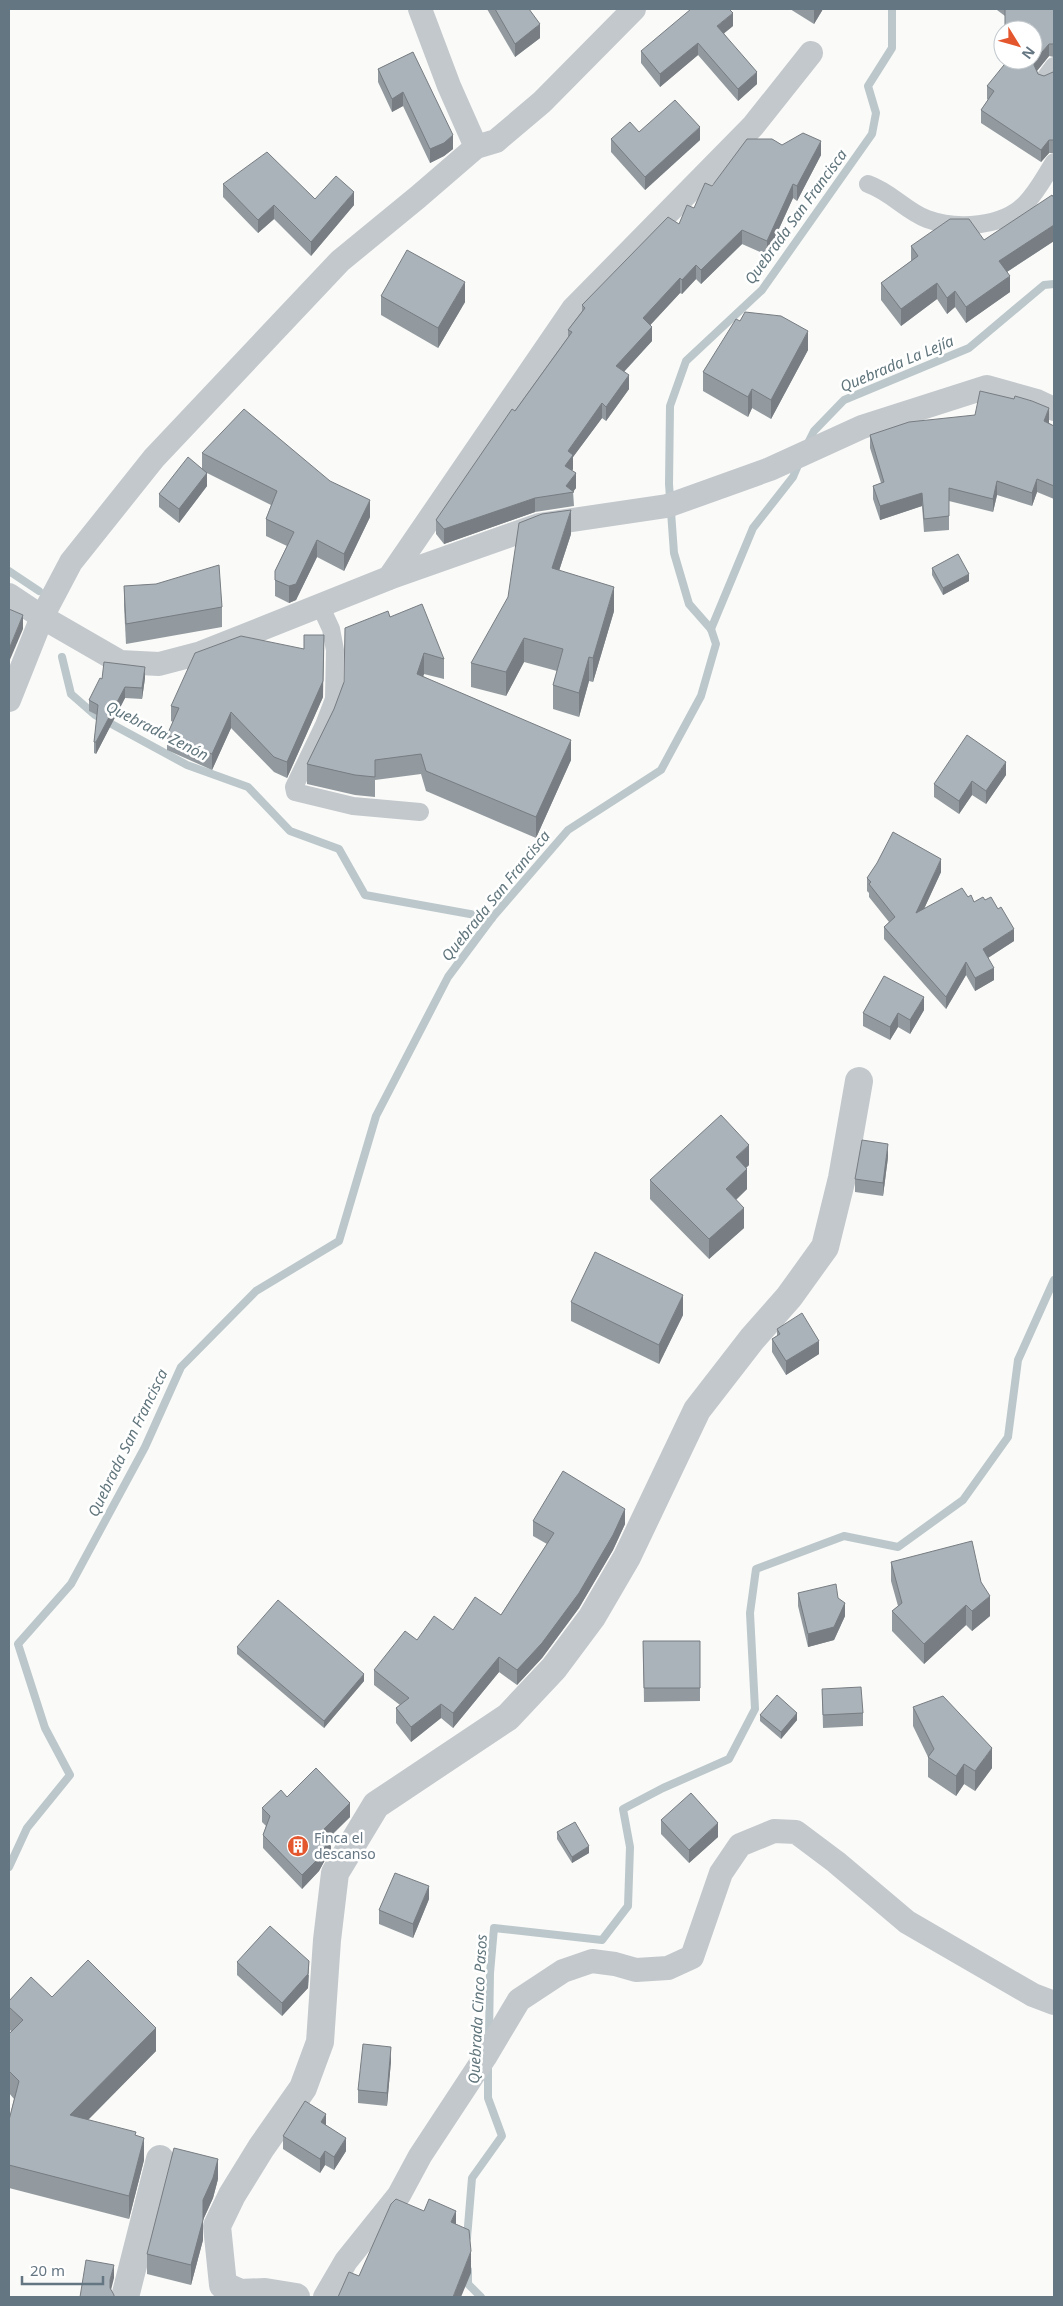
<svg xmlns="http://www.w3.org/2000/svg" width="1063" height="2306" viewBox="0 0 1063 2306" font-family="'Noto Sans',sans-serif">
<rect width="100%" height="100%" fill="#fafaf8"/>
<g fill="none" stroke-linecap="round" stroke-linejoin="round">
<!-- stream -->
<g stroke="#bbc7cb" stroke-width="8">
<polyline points="807,445 814,431 844,400 969,348 1044,285 1054,284"/>
<polyline points="9,571 39,591"/>
<polyline points="711,629 753,528 793,477 799,463"/>
<polyline points="62,657 71,694 95,715 187,765 248,787 290,831 339,849 365,895 492,918"/>
<polyline points="9,1867 27,1828 70,1775 45,1728 18,1644 71,1584 145,1447 181,1367 256,1291 339,1241 376,1116 448,977 492,918 568,830 661,770 701,696 716,644 711,629 689,604 674,553 669,484 670,406 686,361 762,290 872,134 876,113 868,86 892,48 892,9"/>
<polyline points="489,2036 490,1973 494,1928 602,1940 628,1906 630,1847 623,1809 663,1788 729,1759 755,1709 750,1613 756,1569 844,1536 898,1547 963,1500 1008,1437 1018,1360 1054,1280"/>
<polyline points="467,2238 472,2178 502,2136 488,2098 488,2065"/>
<polyline points="468,2270 468,2284 481,2297"/>
</g>
<!-- pedestrian -->
<g stroke="#c3c8cc" stroke-width="18">
<polyline points="1045,78 1054,66"/>
<path d="M868,184C891,192 906,211 927,219C957,230 1003,227 1025,204C1037,192 1045,176 1054,162"/>
<polyline points="320,605 331,629 335,650 334,699 324,725 294,787 295,792 353,806 420,812"/>
</g>
<!-- minor -->
<g stroke="#c3c8cc" stroke-width="24">
<polyline points="420,9 449,86 476,147"/>
<polyline points="389,578 573,309 753,126 811,53"/>
<polyline points="9,595 42,617 120,662 159,664 201,653 389,578 539,525 667,506 770,469 862,427 987,387 1037,401 1054,409"/>
<polyline points="9,700 42,617 71,562 154,458 340,261 418,197 476,147 496,141 542,102 634,9"/>
<polyline points="325,2297 346,2261 399,2195 420,2156 485,2057 519,2000 563,1971 592,1961 615,1964 636,1970 668,1968 692,1957 721,1873 740,1845 774,1831 796,1832 836,1862 907,1922 1033,1995 1054,2003"/>
</g>
<!-- tertiary -->
<g stroke="#c3c8cc" stroke-width="28">
<polyline points="125,2297 160,2159"/>
<polyline points="296,2297 265,2292 240,2293 223,2285 217,2226 232,2195 261,2148 303,2088 320,2042 327,1940 335,1873 376,1805 508,1717 554,1668 592,1617 627,1557 697,1410 752,1339 789,1297 825,1247 842,1178 859,1081"/>
</g>
</g>
<!-- wall -->
<g fill="#929a9f">
<polygon points="487,9 529,9 540,38 515,57"/>
<polygon points="790,9 823,9 814,24"/>
<polygon points="997,9 1054,9 1054,57 1049,56 1037,71 1038,74 1044,76 1054,74 1054,153 1049,153 1041,162 981,123 981,110 988,100 987,99 987,86 1033,60 1005,16 997,10"/>
<polygon points="733,26 724,33 757,84 738,101 698,55 660,87 641,63 641,51"/>
<polygon points="413,52 453,149 444,156 430,163 403,106 392,112 378,82 378,69"/>
<polygon points="639,132 700,140 645,190 611,152 611,139"/>
<polygon points="782,145 821,155 797,201 793,198 767,255 742,244 701,284 696,279 682,294 680,293 650,325 652,341 624,372 629,389 606,421 602,418 573,457 573,469 572,471 576,488 573,491 574,506 535,512 444,544 436,534 436,520 568,337 568,330 582,311 582,305 679,224 694,208 712,186"/>
<polygon points="223,184 315,199 354,205 311,256 274,219 258,233 223,197"/>
<polygon points="1054,198 1054,241 1007,272 1010,292 966,323 955,307 947,314 937,299 901,326 881,300 881,283 911,261 911,246 984,240"/>
<polygon points="381,296 465,302 438,348 381,315"/>
<polygon points="740,321 808,350 771,419 752,408 748,417 703,391 703,372"/>
<polygon points="1049,422 1049,423 1054,426 1054,499 1037,492 1032,506 997,495 993,512 949,501 949,530 924,532 922,506 880,520 873,499 873,486 881,483 870,448 870,435"/>
<polygon points="202,453 370,517 344,571 317,557 296,600 289,603 275,596 275,571 287,546 266,536 266,519 271,505 207,473 207,486 179,523 159,507 159,494 202,469"/>
<polygon points="571,534 559,571 614,611 593,682 589,681 579,717 553,709 553,685 557,671 524,662 506,696 471,687 471,663"/>
<polygon points="932,568 969,581 943,595 932,575"/>
<polygon points="124,586 222,607 222,627 126,644 124,606"/>
<polygon points="390,617 444,659 444,679 424,674 423,676 571,760 536,838 426,791 421,774 375,780 375,797 355,795 307,784 307,764 334,709 344,682"/>
<polygon points="145,678 142,699 125,698 96,754 94,753 94,742 97,715 89,711 89,700 102,679"/>
<polygon points="323,697 287,778 274,772 231,728 212,770 167,750 167,735 173,722 171,721 171,706"/>
<polygon points="1006,775 986,804 972,795 959,814 934,797 934,784"/>
<polygon points="941,872 924,909 968,897 974,902 1014,941 988,958 994,980 975,991 966,975 946,1009 884,939 884,927 889,922 869,897 869,893 867,891 867,878"/>
<polygon points="924,1010 910,1034 898,1027 890,1040 863,1026 863,1013"/>
<polygon points="888,1157 883,1196 855,1192 855,1179"/>
<polygon points="749,1165 746,1168 747,1189 736,1200 744,1228 709,1259 650,1199 650,1180"/>
<polygon points="571,1302 683,1315 659,1364 571,1321"/>
<polygon points="777,1329 819,1354 786,1375 772,1352 772,1339 777,1336"/>
<polygon points="533,1521 625,1524 613,1550 579,1608 542,1658 517,1685 499,1672 453,1728 441,1718 411,1742 396,1723 396,1708 400,1705 374,1685 374,1670 417,1640 453,1630 501,1615 547,1544 533,1536"/>
<polygon points="891,1562 981,1582 990,1616 972,1631 966,1625 924,1664 892,1631 892,1611 898,1606 891,1581"/>
<polygon points="798,1593 838,1598 845,1616 834,1640 808,1647 798,1606"/>
<polygon points="643,1641 700,1641 700,1701 644,1702"/>
<polygon points="237,1647 364,1681 324,1728 237,1654"/>
<polygon points="822,1689 863,1713 863,1726 823,1728"/>
<polygon points="913,1707 992,1768 975,1791 964,1784 956,1796 928,1777 928,1757 913,1726"/>
<polygon points="760,1715 797,1720 781,1739 760,1721"/>
<polygon points="287,1797 350,1817 331,1836 331,1849 319,1871 302,1889 263,1848 263,1835 266,1826 262,1822 262,1808"/>
<polygon points="661,1820 718,1837 689,1863 661,1834"/>
<polygon points="557,1832 589,1853 572,1863 557,1839"/>
<polygon points="429,1899 413,1938 379,1924 379,1910"/>
<polygon points="237,1962 309,1975 308,1988 282,2016 237,1975"/>
<polygon points="52,1997 156,2051 88,2120 136,2136 144,2160 129,2219 9,2188 9,2120 14,2099 9,2093 9,2034 11,2031 9,2029 9,2001"/>
<polygon points="391,2061 387,2106 358,2103 358,2090"/>
<polygon points="326,2125 346,2151 334,2170 325,2165 320,2173 283,2149 283,2136"/>
<polygon points="218,2179 213,2198 203,2220 203,2240 191,2285 147,2274 147,2254"/>
</g>
<!-- shaded-wall -->
<g fill="#777d82">
<polygon points="815,9 823,9 814,24 814,10"/>
<polygon points="733,13 733,26 717,39 717,26"/>
<polygon points="540,24 540,38 515,57 515,44"/>
<polygon points="698,43 698,55 660,87 660,74"/>
<polygon points="1049,44 1049,56 1036,72 1034,65 1036,59"/>
<polygon points="757,72 757,84 738,101 738,89"/>
<polygon points="403,92 403,106 392,112 392,99"/>
<polygon points="700,127 700,140 645,190 645,177"/>
<polygon points="453,135 453,149 444,156 430,163 430,149"/>
<polygon points="1049,140 1049,153 1041,162 1041,150"/>
<polygon points="821,141 821,155 797,201 797,186"/>
<polygon points="793,184 793,198 767,255 767,241"/>
<polygon points="354,192 354,205 311,256 311,242"/>
<polygon points="274,205 274,219 258,233 258,220"/>
<polygon points="1054,225 1054,241 999,277 999,261"/>
<polygon points="742,230 742,244 701,284 701,270"/>
<polygon points="696,265 696,279 682,294 682,280"/>
<polygon points="1010,276 1010,292 966,323 966,307"/>
<polygon points="680,278 680,293 643,333 643,318"/>
<polygon points="465,282 465,302 438,348 438,328"/>
<polygon points="937,283 937,299 901,326 901,309"/>
<polygon points="955,291 955,307 947,314 947,298"/>
<polygon points="652,327 652,341 616,380 616,366"/>
<polygon points="808,331 808,350 771,419 771,400"/>
<polygon points="629,375 629,389 606,421 606,407"/>
<polygon points="752,389 752,408 748,417 748,397"/>
<polygon points="602,403 602,418 573,457 573,469 565,480 565,466 568,451"/>
<polygon points="1049,408 1049,422 1044,435 1044,421"/>
<polygon points="207,473 207,486 179,523 179,509"/>
<polygon points="576,473 576,488 573,492 566,486"/>
<polygon points="1037,479 1037,492 1032,506 1032,493"/>
<polygon points="997,481 997,495 993,512 993,499"/>
<polygon points="922,493 922,506 880,520 880,506"/>
<polygon points="535,498 535,512 444,544 444,529"/>
<polygon points="370,500 370,517 344,571 344,554"/>
<polygon points="571,510 571,534 552,592 552,568"/>
<polygon points="317,540 317,557 296,600 289,603 289,586"/>
<polygon points="969,574 969,581 943,595 943,588"/>
<polygon points="614,587 614,611 593,682 593,658"/>
<polygon points="23,615 23,629 9,662 9,649"/>
<polygon points="324,635 323,697 287,778 287,762"/>
<polygon points="524,638 524,662 506,696 506,672"/>
<polygon points="424,653 424,674 417,694 417,674"/>
<polygon points="589,657 589,681 579,717 579,693"/>
<polygon points="145,667 145,678 142,699 142,688"/>
<polygon points="125,687 125,698 96,754 96,742"/>
<polygon points="231,712 231,728 212,770 212,754"/>
<polygon points="571,740 571,760 536,838 536,817"/>
<polygon points="1006,762 1006,775 986,804 986,791"/>
<polygon points="972,781 972,795 959,814 959,801"/>
<polygon points="941,859 941,872 916,926 916,913"/>
<polygon points="1014,929 1014,941 983,961 983,949"/>
<polygon points="966,962 966,975 946,1009 946,997"/>
<polygon points="994,968 994,980 975,991 975,978"/>
<polygon points="924,997 924,1010 910,1034 910,1020"/>
<polygon points="898,1013 898,1027 890,1040 890,1027"/>
<polygon points="888,1144 888,1157 883,1196 883,1183"/>
<polygon points="749,1145 749,1165 736,1177 736,1157"/>
<polygon points="747,1169 747,1189 726,1209 726,1189"/>
<polygon points="744,1208 744,1228 709,1259 709,1239"/>
<polygon points="683,1295 683,1315 659,1364 659,1345"/>
<polygon points="819,1341 819,1354 786,1375 786,1361"/>
<polygon points="625,1509 625,1524 613,1550 579,1608 542,1658 517,1685 517,1670"/>
<polygon points="990,1596 990,1616 972,1631 972,1611"/>
<polygon points="845,1603 845,1616 834,1640 808,1647 808,1634"/>
<polygon points="966,1605 966,1625 924,1664 924,1644"/>
<polygon points="499,1657 499,1672 453,1728 453,1713"/>
<polygon points="364,1674 364,1681 324,1728 324,1721"/>
<polygon points="441,1704 441,1718 411,1742 411,1727"/>
<polygon points="797,1713 797,1720 781,1739 781,1732"/>
<polygon points="992,1748 992,1768 975,1791 975,1771"/>
<polygon points="964,1764 964,1784 956,1796 956,1776"/>
<polygon points="350,1803 350,1817 324,1842 324,1829"/>
<polygon points="718,1823 718,1837 689,1863 689,1850"/>
<polygon points="331,1836 331,1849 319,1871 302,1889 302,1875"/>
<polygon points="589,1846 589,1853 572,1863 572,1857"/>
<polygon points="429,1886 429,1899 413,1938 413,1924"/>
<polygon points="309,1961 308,1988 282,2016 282,2003"/>
<polygon points="156,2028 156,2051 70,2138 70,2115"/>
<polygon points="391,2047 391,2061 387,2106 387,2093"/>
<polygon points="326,2114 326,2127 321,2122"/>
<polygon points="144,2138 144,2160 129,2219 129,2196"/>
<polygon points="346,2138 346,2151 334,2170 334,2157"/>
<polygon points="325,2151 325,2165 320,2173 320,2159"/>
<polygon points="218,2159 218,2179 213,2198 203,2220 203,2240 191,2285 191,2265 203,2200"/>
<polygon points="456,2211 456,2233 451,2222"/>
<polygon points="471,2251 471,2273 461,2297 453,2297"/>
<polygon points="114,2265 114,2278 110,2294 110,2280"/>
</g>
<!-- building -->
<g fill="#aab3b9" stroke="#777d82">
<polygon points="495,9 529,9 540,24 515,44"/>
<polygon points="691,9 729,9 733,13 717,26 757,72 738,89 698,43 660,74 641,51"/>
<polygon points="1005,9 1054,9 1054,44 1049,44 1036,59 1034,65 1038,74 1044,76 1053,72 1054,74 1054,140 1049,140 1041,150 981,110 994,91 987,86 1008,60 1033,60 1033,30 1005,30"/>
<polygon points="413,52 453,135 444,143 430,149 403,92 392,99 378,69"/>
<polygon points="675,100 700,127 645,177 611,139 630,122 639,132"/>
<polygon points="803,133 821,141 797,186 793,184 767,241 742,230 701,270 696,265 682,280 680,278 643,318 652,327 616,366 629,375 606,407 602,403 568,451 573,455 565,466 576,473 566,486 574,492 535,498 444,529 436,520 512,409 515,411 572,332 568,330 585,308 582,305 584,303 668,217 679,224 687,205 694,208 705,183 712,186 747,139 772,139 782,145"/>
<polygon points="267,152 315,199 336,176 354,192 311,242 274,205 258,220 223,184"/>
<polygon points="1052,195 1054,198 1054,225 999,261 1010,276 966,307 955,291 947,298 937,283 901,309 881,283 918,256 911,246 950,219 969,219 984,240"/>
<polygon points="407,250 465,282 438,328 381,296"/>
<polygon points="745,312 781,316 808,331 771,400 752,389 748,397 703,372 736,319 740,321"/>
<polygon points="980,391 1014,399 1015,396 1032,401 1049,408 1044,421 1054,426 1054,486 1037,479 1032,493 997,481 993,499 949,488 949,516 924,519 922,493 880,506 873,486 884,482 870,435 909,422 975,415"/>
<polygon points="244,409 330,481 370,500 344,554 317,540 296,584 289,586 275,580 275,571 294,532 266,519 277,491 202,453"/>
<polygon points="188,457 207,473 179,509 159,494"/>
<polygon points="571,510 552,568 614,587 593,658 589,657 579,693 553,685 563,649 524,638 506,672 471,663 508,597 519,523 542,514"/>
<polygon points="958,554 969,574 943,588 932,568"/>
<polygon points="219,565 222,607 126,624 124,586 156,584"/>
<polygon points="422,604 444,659 424,653 417,674 571,740 536,817 426,771 421,754 375,760 375,777 355,775 307,764 334,709 344,682 345,628 388,611 390,617"/>
<polygon points="9,609 23,615 9,649"/>
<polygon points="304,635 324,635 323,681 287,762 274,757 231,712 212,754 167,735 179,708 171,706 195,653 241,636 304,649"/>
<polygon points="104,662 145,667 142,688 125,687 96,742 94,742 98,705 89,700 100,678 102,679"/>
<polygon points="967,735 1006,762 986,791 972,781 959,801 934,784"/>
<polygon points="893,832 941,859 916,913 962,888 968,897 971,895 974,902 983,897 985,900 991,897 998,909 1001,907 1014,929 983,949 994,968 975,978 966,962 946,997 884,927 895,917 869,884 871,882 867,878 877,863"/>
<polygon points="884,976 924,997 910,1020 898,1013 890,1027 863,1013"/>
<polygon points="721,1115 749,1145 736,1157 747,1169 726,1189 744,1208 709,1239 650,1180"/>
<polygon points="862,1140 888,1144 883,1183 855,1179"/>
<polygon points="595,1252 683,1295 659,1345 571,1302"/>
<polygon points="802,1313 819,1341 786,1361 772,1339 780,1334 777,1329"/>
<polygon points="563,1471 625,1509 613,1535 579,1593 542,1643 517,1670 499,1657 453,1713 441,1704 411,1727 396,1708 409,1698 374,1670 405,1631 417,1640 434,1616 453,1630 475,1597 501,1615 554,1533 533,1521"/>
<polygon points="972,1541 981,1582 990,1596 972,1611 966,1605 924,1644 892,1611 902,1603 891,1562"/>
<polygon points="836,1584 838,1598 845,1603 834,1627 808,1634 798,1593"/>
<polygon points="278,1600 364,1674 324,1721 237,1647"/>
<polygon points="643,1641 700,1641 700,1688 644,1688"/>
<polygon points="861,1687 863,1713 823,1715 822,1689"/>
<polygon points="777,1695 797,1713 781,1732 760,1715"/>
<polygon points="943,1696 992,1748 975,1771 964,1764 956,1776 928,1757 934,1749 913,1707"/>
<polygon points="316,1768 350,1803 324,1829 331,1836 319,1858 302,1875 263,1835 270,1816 262,1808 281,1790 287,1797"/>
<polygon points="691,1793 718,1823 689,1850 661,1820"/>
<polygon points="575,1822 589,1846 572,1857 557,1832"/>
<polygon points="395,1873 429,1886 413,1924 379,1910"/>
<polygon points="270,1926 309,1961 308,1974 282,2003 237,1962"/>
<polygon points="88,1960 156,2028 70,2115 136,2132 135,2135 144,2138 129,2196 9,2165 9,2120 19,2081 9,2071 9,2034 23,2020 9,2007 9,2001 31,1977 52,1997"/>
<polygon points="363,2044 391,2047 387,2093 358,2090"/>
<polygon points="305,2101 326,2114 321,2122 346,2138 334,2157 325,2151 320,2159 283,2136"/>
<polygon points="174,2148 218,2159 213,2178 203,2200 203,2220 191,2265 147,2254"/>
<polygon points="396,2199 424,2211 429,2199 456,2211 451,2222 469,2230 471,2251 453,2297 338,2297 349,2272 359,2276 391,2204"/>
<polygon points="86,2260 114,2265 110,2280 110,2288 114,2295 114,2297 80,2297"/>
</g>
<!-- icons -->
<defs>
<g id="building-disc" transform="scale(1.125)"><circle r="9.5" fill="#e4572e" stroke="#fff"/><path d="M-4-6H4V6H1V3H-1V6H-4ZM-2.5-4.3h1.7v1.8h-1.7ZM.8-4.3h1.7v1.8H.8ZM-2.5-1h1.7V.8h-1.7ZM.8-1h1.7V.8H.8Z" fill="#fff"/></g>
</defs>
<g fill-rule="evenodd">
<use href="#building-disc" x="298" y="1846"/>
</g>
<g text-anchor="middle" stroke-width="5" stroke-linejoin="round" paint-order="stroke">
<!-- poi labels -->
<g font-size="14" fill="#657683" stroke="#fff" text-anchor="start">
<text x="314" y="1843">Finca el<tspan x="314" dy="16">descanso</tspan></text>
</g>
<!-- water labels -->
<g font-size="15" font-style="italic" fill="#60757c" stroke="#fff">
<text transform="translate(796 217) rotate(-54)" y="5">Quebrada San Francisca</text>
<text transform="translate(897 364) rotate(-23)" y="5">Quebrada La Lejía</text>
<text transform="translate(157 731) rotate(27)" y="5">Quebrada Zenón</text>
<text transform="translate(496 896) rotate(-51)" y="5">Quebrada San Francisca</text>
<text transform="translate(128 1443) rotate(-64)" y="5">Quebrada San Francisca</text>
<text transform="translate(478 2009) rotate(-87)" y="5">Quebrada Cinco Pasos</text>
</g>
</g>
<!-- border -->
<rect width="1063" height="2306" fill="none" stroke="#657683" stroke-width="20"/>
<!-- north arrow -->
<g transform="translate(1018 45) rotate(127)"><circle r="24" fill="#ffffff" stroke="#c1c8cd"/>
<path d="M0-4L9 19L0 12L-9 19Z" fill="#e4572e"/>
<text y="-8" font-size="14" font-weight="bold" text-anchor="middle" fill="#657683">N</text>
</g>
<!-- scale -->
<path d="M22 2276v8h81v-8" fill="none" stroke="#657683" stroke-width="2.5"/>
<text x="30" y="2276" font-size="15" fill="#657683" stroke="#ffffff" stroke-width="4" paint-order="stroke">20 m</text>
</svg>
